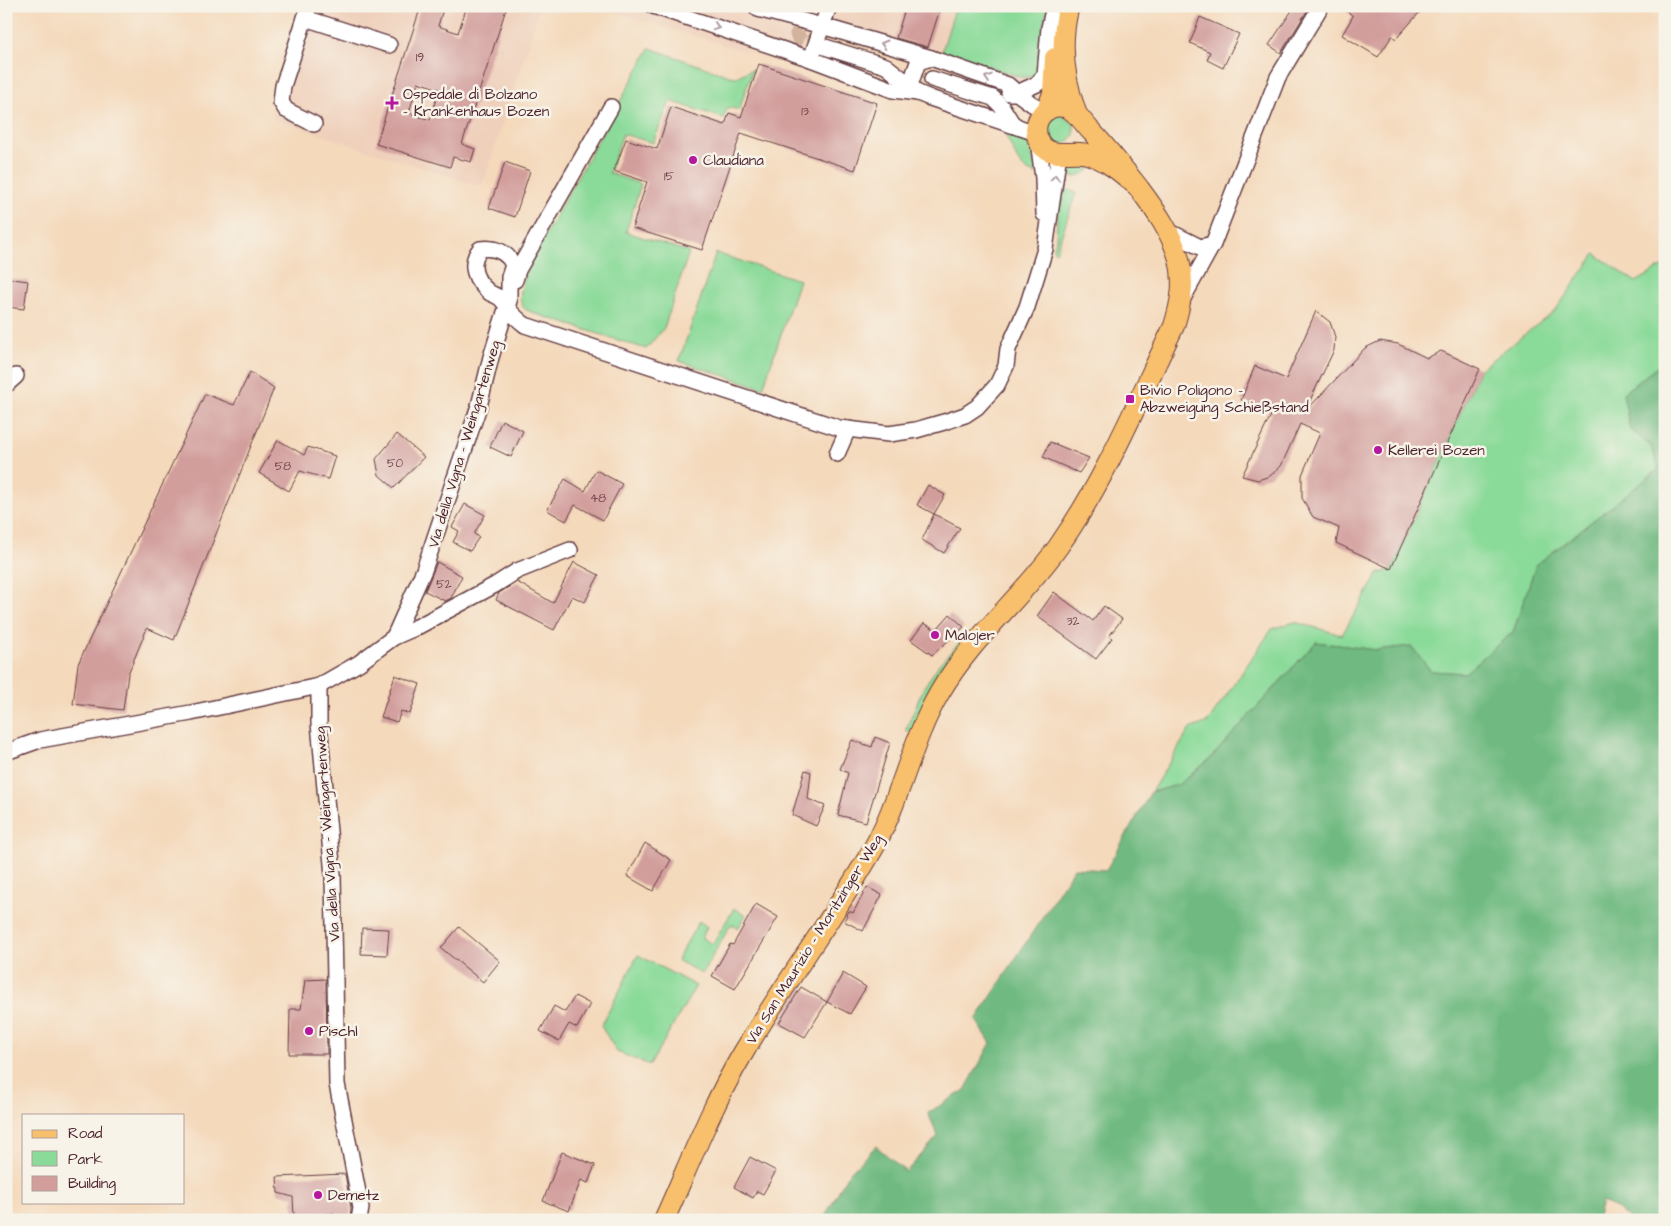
<svg xmlns="http://www.w3.org/2000/svg" width="1671" height="1226" viewBox="0 0 1671 1226" font-family="'Architects Daughter',sans-serif">
<rect width="100%" height="100%" fill="#f7f3e8"/>
<filter id="ink" filterUnits="userSpaceOnUse"><feTurbulence type="fractalNoise" baseFrequency=".02" numOctaves="2"/><feDisplacementMap in="SourceGraphic" scale="10" xChannelSelector="R" yChannelSelector="G"/><feConvolveMatrix kernelMatrix="1 2 1 2 8 2 1 2 1" color-interpolation-filters="sRGB"/></filter>
<filter id="wash" filterUnits="userSpaceOnUse"><feTurbulence type="fractalNoise" baseFrequency=".0096" numOctaves="4" result="noise"/><feDisplacementMap in="SourceGraphic" scale="20" xChannelSelector="R" yChannelSelector="G"/><feGaussianBlur stdDeviation="1.12" result="paint"/><feColorMatrix in="noise" values="0 0 0 0 0 0 0 0 0 0 0 0 0 0 0 0 0 1.4 0 .05"/><feComposite in="paint" operator="in"/></filter>
<g filter="url(#wash)">
<rect width="100%" height="100%" fill="#f4d9bb"/>
<!-- built -->
<g fill="#efd0bb">
<polygon points="303,6 540,6 482,187 273,119 275,87"/>
<polygon points="594,6 1051,6 1043,72 1022,85 831,25 815,72"/>
</g>
<!-- green -->
<g fill="#8ada99" stroke="#6a7c62">
<polygon points="956,6 1049,6 1044,22 1037,72 1031,77 1020,77 942,51"/>
<path d="M650,48L729,76L736,77L753,69L739,110L728,107L723,118L670,101L653,143L623,134L609,173L641,184L626,232L689,252L664,328L646,349L536,314C533,312 528,311 525,309C514,300 526,276 528,265Z"/>
<polygon points="1057,113 1074,123 1074,135 1067,143 1051,144 1043,126"/>
<path d="M1009,129C1029,137 1033,155 1036,174C1017,170 1015,151 1006,137L1007,132Z"/>
<polygon points="1091,162 1089,170 1077,177 1061,174 1069,163"/>
<polygon points="1059,186 1076,193 1056,252 1053,250 1056,240"/>
<polygon points="716,253 799,280 763,388 679,361"/>
<polygon points="1595,254 1636,282 1665,265 1665,361 1623,393 1630,429 1651,446 1659,469 1536,565 1513,632 1465,673 1431,671 1411,646 1376,650 1316,642 1209,760 1178,785 1151,792 1190,729 1208,722 1272,629 1295,622 1342,635 1378,574 1392,569 1480,369 1555,311"/>
<polygon points="964,638 967,638 913,733 907,731 906,729 924,687 940,663"/>
<polygon points="734,908 746,915 738,928 731,924 702,974 677,960 699,921 707,927 702,938 713,944"/>
<polygon points="638,955 696,986 650,1065 617,1052 601,1026"/>
</g>
<!-- forest -->
<polygon fill="#6fba81" stroke="#5c6c56" points="1665,361 1665,1220 1630,1220 1618,1209 1602,1202 1597,1220 823,1220 848,1174 876,1146 906,1172 938,1136 928,1113 965,1090 991,1043 976,1020 1074,868 1106,870 1151,792 1178,785 1209,760 1316,642 1376,650 1411,646 1431,671 1465,673 1513,632 1536,565 1659,469 1651,446 1630,429 1623,393"/>
<g id="blocks">
<!-- building -->
<g fill="#d29e9c" fill-rule="evenodd">
<path d="M421,6H444L438,26L458,33L467,6H507L462,144L475,149L471,162L453,157L450,167L376,144ZM418,82L439,89L430,120L409,113Z"/>
<polygon points="906,6 941,6 928,47 896,38"/>
<polygon points="1295,6 1310,6 1281,53 1269,45"/>
<polygon points="1340,6 1425,6 1396,39 1392,36 1378,57 1342,35 1353,16"/>
<polygon points="1200,17 1239,34 1223,68 1207,60 1210,52 1190,43"/>
<polygon points="759,64 877,103 855,170 741,133 702,250 632,228 647,182 614,171 626,139 657,149 671,107 725,125 729,113 741,117"/>
<polygon points="505,162 530,171 515,217 489,208"/>
<polygon points="6,278 28,281 24,309 6,307"/>
<polygon points="1316,311 1330,322 1335,337 1334,350 1304,413 1365,348 1380,341 1398,344 1427,358 1441,351 1480,369 1391,569 1336,543 1339,528 1313,517 1302,498 1302,475 1320,433 1300,424 1281,466 1270,476 1258,480 1242,476 1272,413 1241,400 1255,366 1286,379"/>
<polygon points="250,372 274,388 174,640 147,628 128,674 123,710 73,704 78,664 205,394 234,405"/>
<polygon points="502,420 523,431 511,457 490,447"/>
<polygon points="397,434 424,457 394,488 379,475 376,459"/>
<polygon points="278,440 304,455 308,447 335,456 328,479 300,471 289,491 259,473"/>
<polygon points="1050,442 1089,458 1079,473 1043,457"/>
<polygon points="596,470 622,484 603,520 575,505 566,521 547,510 565,479 585,491"/>
<polygon points="928,485 945,495 934,514 917,505"/>
<polygon points="465,504 485,515 474,534 479,537 470,551 453,542 459,531 452,527"/>
<polygon points="934,514 960,528 944,553 922,540"/>
<polygon points="437,562 462,576 451,598 445,601 425,591"/>
<polygon points="574,562 599,575 585,602 572,596 554,630 496,600 499,593 517,582 553,603"/>
<polygon points="1054,592 1093,621 1104,606 1122,619 1109,636 1112,638 1096,659 1037,616"/>
<polygon points="950,614 964,627 932,655 911,640 924,623 936,630"/>
<polygon points="395,675 420,684 410,714 401,711 397,722 381,717"/>
<polygon points="875,737 890,743 866,822 838,815 848,773 840,769 852,740 872,747"/>
<polygon points="805,770 811,772 808,799 825,806 816,826 792,815"/>
<polygon points="645,843 671,860 653,891 627,876"/>
<polygon points="867,887 882,895 863,931 844,921 849,911 853,913"/>
<polygon points="756,904 778,917 735,989 712,976 730,944 733,945"/>
<polygon points="459,927 500,961 483,982 441,948"/>
<polygon points="362,928 389,929 387,955 361,954"/>
<polygon points="843,973 866,987 850,1014 827,1002"/>
<polygon points="326,979 327,1054 289,1054 290,1009 301,1009 305,980"/>
<polygon points="801,987 827,1002 805,1037 779,1023"/>
<polygon points="575,996 590,1004 577,1028 569,1024 559,1041 540,1031 554,1006 565,1012"/>
<polygon points="562,1152 595,1165 588,1183 581,1180 569,1211 543,1201"/>
<polygon points="750,1157 776,1171 763,1194 757,1191 753,1198 734,1187"/>
<polygon points="345,1174 351,1208 350,1220 334,1220 334,1213 294,1218 293,1197 278,1193 277,1177"/>
</g>
</g>
</g>
<g filter="url(#ink)">
<use href="#blocks" fill-opacity="0" stroke="#643b41" stroke-width="1"/>
<g fill="none" stroke-linecap="round" stroke-linejoin="round">
<!-- minor-tunnel -->
<polyline stroke="#d2b49e" stroke-width="15" stroke-dasharray="15 8" stroke-linecap="butt" points="825,47 800,40 797,34 804,31 827,40"/>
<!-- minor casing -->
<g stroke="#643b41" stroke-width="18">
<g id="minor">
<polyline points="309,6 305,18 389,45"/>
<polyline points="653,6 811,59 893,90 918,93"/>
<polyline points="758,9 822,26 829,6"/>
<polyline points="305,18 283,86 281,102 286,110 314,124"/>
<polyline points="825,47 886,66 910,85"/>
<polyline points="811,59 822,26 931,58"/>
<polyline points="932,79 993,98 1002,107 1012,123 1018,127"/>
<polyline points="1009,93 1017,93 1032,104 1046,111"/>
<polyline points="1036,133 930,98 918,93 910,85 918,62 931,58 1008,85 1017,93 1037,84 1045,75 1049,28 1054,6"/>
<polyline points="1038,140 1043,178 1044,214"/>
<polyline points="1168,231 1200,247 1213,244"/>
<polyline points="515,280 518,270 611,107"/>
<polyline points="1182,300 1213,244 1278,77 1321,6"/>
<polyline points="6,385 16,376"/>
<polyline points="837,454 848,429"/>
<polyline points="394,637 417,627 495,585 517,571 570,550"/>
<polyline points="319,686 319,723 333,875 337,1084 361,1208 359,1220"/>
<path d="M6,752L40,740L191,713L319,686L359,663L394,637L424,570L479,406L491,357L507,306L509,301V277L513,265C507,251 494,247 480,249C468,265 475,281 490,293C494,295 498,296 501,299C505,303 507,307 510,311C514,316 520,321 525,325L839,428L889,434L916,430L944,422L965,415L977,407L997,385L1006,366L1008,349L1027,307L1045,249L1059,153"/>
</g>
</g>
<!-- major casing -->
<g stroke="#643b41" stroke-width="22">
<g id="major">
<path d="M1069,6C1059,43 1064,80 1077,115"/>
<polyline points="1047,110 1053,93 1055,58"/>
<path d="M664,1220C689,1165 711,1107 742,1055C783,985 832,920 873,849C901,799 911,741 940,692C972,637 1022,598 1058,547C1106,479 1138,400 1174,326C1181,303 1185,283 1179,259C1171,231 1155,210 1138,187C1123,168 1109,150 1092,132C1084,124 1078,113 1068,108C1061,106 1052,106 1046,111C1034,119 1033,136 1043,147C1055,158 1073,150 1087,154C1107,160 1122,173 1137,186"/>
</g>
</g>
<!-- minor -->
<use href="#minor" stroke="#fff" stroke-width="15"/>
<!-- major -->
<use href="#major" stroke="#f8bf6c" stroke-width="20"/>
</g>
<!-- one-way arrows -->
<defs><path id="oneway-chevron" d="M-2-3.5L2.5 0L-2 3.5" fill="none" stroke-width="1.6" stroke-linecap="round" stroke-linejoin="round" transform="scale(1.25)"/></defs>
<g stroke="#ae9aa0">
<use href="#oneway-chevron" transform="translate(716 27) rotate(18)"/>
<use href="#oneway-chevron" transform="translate(884 44) rotate(-164)"/>
<use href="#oneway-chevron" transform="translate(988 78) rotate(-161)"/>
<use href="#oneway-chevron" transform="translate(1055 178) rotate(-86)"/>
</g>
</g>
<!-- markers -->
<g fill="#b5179e" stroke="#f7f3e8" stroke-width="2">
<path d="M389.5 95.5h5v5h5v5h-5v5h-5v-5h-5v-5h5z"/>
<circle cx="693" cy="160" r="5"/>
<rect x="1125" y="394" width="10" height="10" rx="2.5"/>
<circle cx="1378" cy="450" r="5"/>
<circle cx="935" cy="635" r="5"/>
<circle cx="309" cy="1031" r="5"/>
<circle cx="318" cy="1195" r="5"/>
</g>
<g text-anchor="middle" stroke-width="5" stroke-linejoin="round" paint-order="stroke">
<!-- number labels -->
<g font-size="12" fill="#6c3f47">
<text x="420" y="61">19</text>
<text x="805" y="115">13</text>
<text x="669" y="180">15</text>
<text x="395" y="467">50</text>
<text x="283" y="470">58</text>
<text x="598" y="502">48</text>
<text x="444" y="588">52</text>
<text x="1073" y="625">32</text>
</g>
<!-- poi labels -->
<g font-size="15" fill="#4a1f2b" stroke="#f7f3e8" text-anchor="start">
<text x="403" y="99">Ospedale di Bolzano<tspan x="403" dy="17">- Krankenhaus Bozen</tspan></text>
<text x="703" y="165">Claudiana</text>
<text x="1140" y="395">Bivio Poligono -<tspan x="1140" dy="17">Abzweigung Schießstand</tspan></text>
<text x="1388" y="455">Kellerei Bozen</text>
<text x="945" y="640">Malojer</text>
<text x="319" y="1036">Pischl</text>
<text x="328" y="1200">Demetz</text>
</g>
<!-- street labels -->
<g font-size="15" fill="#4a1f2b" stroke="#f7f3e8">
<text transform="translate(464 444) rotate(-73)" y="5">Via della Vigna - Weingartenweg</text>
<text transform="translate(327 834) rotate(-94)" y="5">Via della Vigna - Weingartenweg</text>
<text transform="translate(814 939) rotate(-58)" y="5">Via San Maurizio - Moritzinger Weg</text>
</g>
</g>
<!-- margin -->
<rect width="1671" height="1226" fill="none" stroke="#f7f3e8" stroke-width="25"/>
<!-- legend -->
<rect x="22" y="1114" width="162" height="90" fill="#f7f3e8" stroke="#b29e9c"/>
<rect x="32" y="1130" width="25" height="8" fill="#f8bf6c" stroke="#b29e9c"/>
<text x="68" y="1138" font-size="15" fill="#4a1f2b">Road</text>
<rect x="32" y="1151" width="25" height="15" fill="#8ada99" stroke="#b29e9c"/>
<text x="68" y="1164" font-size="15" fill="#4a1f2b">Park</text>
<rect x="32" y="1176" width="25" height="15" fill="#d29e9c" stroke="#b29e9c"/>
<text x="68" y="1188" font-size="15" fill="#4a1f2b">Building</text>
</svg>
